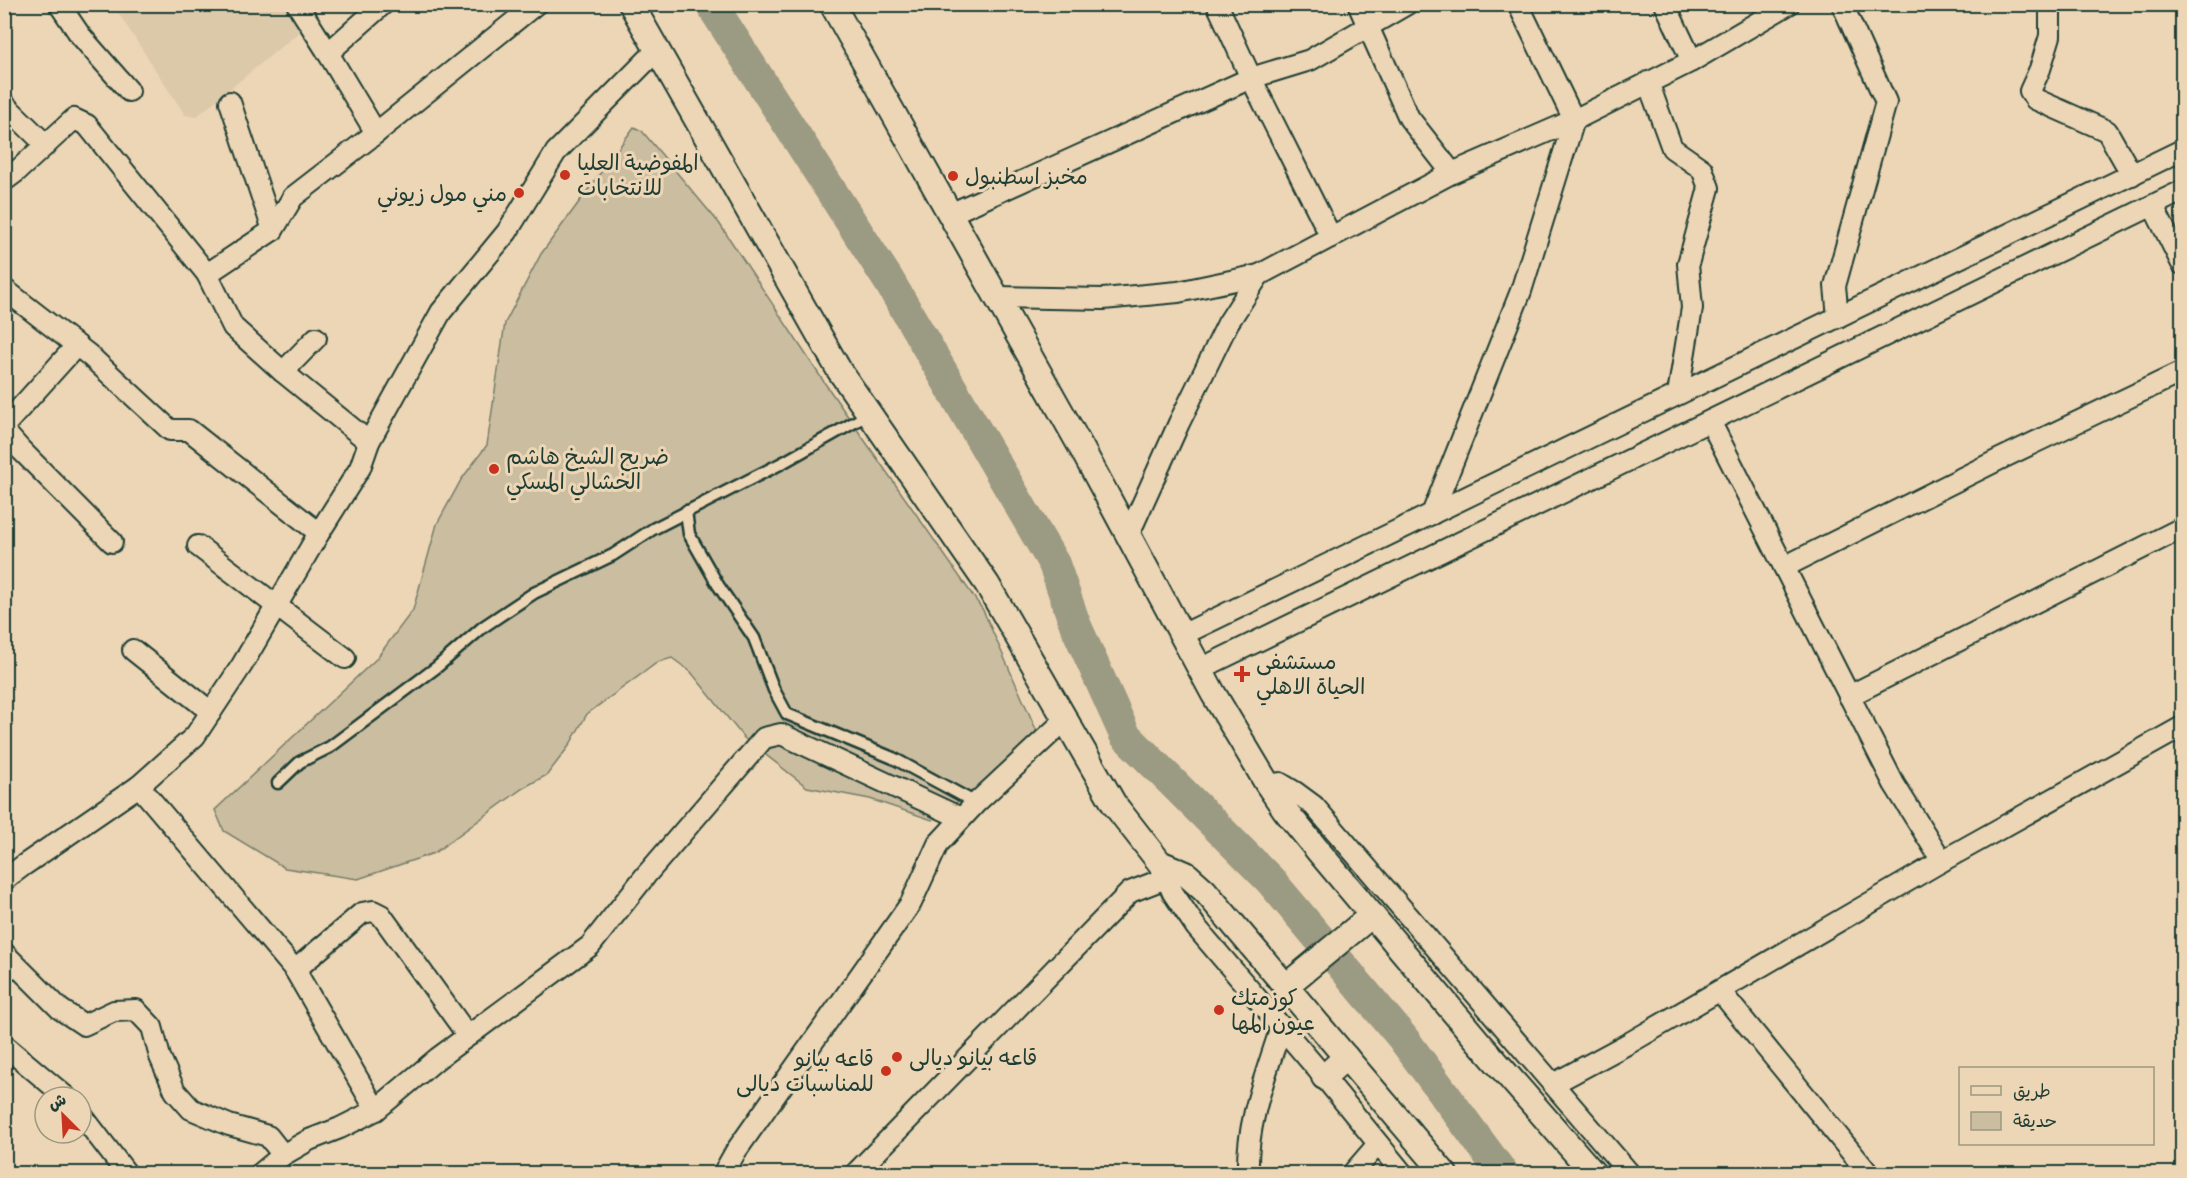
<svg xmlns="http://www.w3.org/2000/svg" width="2187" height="1178" viewBox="0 0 2187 1178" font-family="Itim,'Playpen Sans Arabic',sans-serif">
<rect width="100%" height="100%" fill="#edd6b5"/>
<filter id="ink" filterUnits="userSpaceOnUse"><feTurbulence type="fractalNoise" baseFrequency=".0167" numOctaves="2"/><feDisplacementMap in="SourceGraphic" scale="12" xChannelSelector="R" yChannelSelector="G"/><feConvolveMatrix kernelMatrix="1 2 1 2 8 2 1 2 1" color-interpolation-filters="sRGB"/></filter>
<g filter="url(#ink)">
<!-- built -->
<polygon fill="#dcc9aa" points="113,5 293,5 304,28 196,117 185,115"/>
<!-- green -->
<polygon fill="#cbbda0" stroke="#757d6a" stroke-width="1.5" points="634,127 642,131 719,223 826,385 983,610 1039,736 974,790 932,820 870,799 807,787 744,738 691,672 672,658 658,662 587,714 569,746 547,775 523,788 434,853 358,879 285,868 224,831 215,810 376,659 413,610 437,524 461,480 487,445 505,323 541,254"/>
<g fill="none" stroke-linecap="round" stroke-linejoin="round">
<!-- river -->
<polyline stroke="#9b9a82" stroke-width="32" points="711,4 889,281 1054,564 1075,624 1125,735 1270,880 1402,1037 1503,1174"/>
<!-- service casing -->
<g stroke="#1f3d34" stroke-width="15">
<g id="service">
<polyline points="686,511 689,534 718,585 754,638 774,690 787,714 893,758 976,803"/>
<polyline points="278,783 300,762 330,747 437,667 483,627 534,593 613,555 653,529 784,462 869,414"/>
</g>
</g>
<!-- minor casing -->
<g stroke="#1f3d34" stroke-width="24">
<g id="minor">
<polyline points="59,4 80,35 129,91"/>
<polyline points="297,4 328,53 383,4"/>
<polyline points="1217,4 1251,78 1331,237"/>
<polyline points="1358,4 1409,118 1452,173"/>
<polyline points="1665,4 1692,61"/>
<polyline points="2050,4 2050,36 2040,69 2030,91 2035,99 2107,131 2132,175"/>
<polyline points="328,53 376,133"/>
<polyline points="1648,82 1672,148 1702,169 1709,188 1688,264 1692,308 1678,394"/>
<polyline points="230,102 273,230"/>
<polyline points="4,104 46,145"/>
<polyline points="4,181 16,172 74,119 87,125 207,274 233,327 283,372 316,338"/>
<polyline points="2153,206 2182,264"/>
<polyline points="950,214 1251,78 1310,60 1407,4"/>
<polyline points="207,274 273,230 293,197 376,133 536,4"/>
<polyline points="4,289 89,355 170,430 189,430 319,533"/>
<polyline points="997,297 1103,299 1178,292 1259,275 1452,173 1574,120 1692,61 1789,4"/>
<polyline points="1838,317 1835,286 1886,102 1842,4"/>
<polyline points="283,372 369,442"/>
<polyline points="1710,421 1894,784 1942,861"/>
<polyline points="4,426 77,345"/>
<polyline points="4,431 20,449 112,542"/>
<polyline points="1432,514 1521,291 1574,120 1518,4"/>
<polyline points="1128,536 1179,423 1228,323 1259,275"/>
<polyline points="198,546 345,658"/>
<polyline points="1784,567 2000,459 2182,372"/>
<polyline points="1182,635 2182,150"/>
<polyline points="133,650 211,712"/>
<polyline points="1200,669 2182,191"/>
<polyline points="1849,696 2182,528"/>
<polyline points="1268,785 1280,783 1295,792 1314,806 1630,1174"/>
<polyline points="139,786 295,970 376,1110"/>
<polyline points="1162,868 1173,893 1196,927 1324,1077 1403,1174"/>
<polyline points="4,880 24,865 139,786 195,736 242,665 319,533 360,468 369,442 441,312 507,232 556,152 657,50"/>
<polyline points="4,953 60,1009 84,1025 114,1011 136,1010 152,1027 160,1057 175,1091 191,1109 229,1125 268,1136 283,1155"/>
<polyline points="295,970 362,913 373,911 381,915 468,1036"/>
<polyline points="1720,991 1869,1174"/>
<polyline points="4,1045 66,1097"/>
<polyline points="1553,1084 1631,1042 1942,861 2182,727"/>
<polyline points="81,1114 127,1174"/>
<polyline points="260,1174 283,1155 309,1140 340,1128 376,1110 438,1058 590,946 646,875 764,738 781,734 961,818"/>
<polyline points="723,1174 736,1151 911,903 938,844 976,803 1065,720"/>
<polyline points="855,1174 1130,892 1166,878"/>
<path d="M1248,1174C1246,1122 1266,1075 1281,1027"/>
<polyline points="1352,1174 1378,1144"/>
</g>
</g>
<!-- tertiary casing -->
<g stroke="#1f3d34" stroke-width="28">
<g id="tertiary">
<polyline points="631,4 839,370 987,584 1114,804 1160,863 1186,874 1205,891 1445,1174"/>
<polyline points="832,4 1082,449 1213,693 1268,785 1285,810 1319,852 1477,1040 1594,1174"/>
<polyline points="1286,986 1372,915"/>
<polyline points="1324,1077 1346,1057"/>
</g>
</g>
<!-- service -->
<use href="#service" stroke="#edd6b5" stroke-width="10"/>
<!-- minor -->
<use href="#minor" stroke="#edd6b5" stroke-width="20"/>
<!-- tertiary -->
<use href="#tertiary" stroke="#edd6b5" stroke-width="24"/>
</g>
</g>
<!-- markers -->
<g fill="#c8321e" stroke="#edd6b5" stroke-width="2">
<circle cx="565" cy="175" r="6"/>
<circle cx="953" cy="176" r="6"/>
<circle cx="519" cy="193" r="6"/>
<circle cx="494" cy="469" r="6"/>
<path d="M1239 665h6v6h6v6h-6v6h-6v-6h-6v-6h6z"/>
<circle cx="1219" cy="1010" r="6"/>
<circle cx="897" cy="1057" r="6"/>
<circle cx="886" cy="1071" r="6"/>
</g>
<g text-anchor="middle" stroke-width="6" stroke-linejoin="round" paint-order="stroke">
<!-- poi labels -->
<g font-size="22" fill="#1f3d34" stroke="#edd6b5" text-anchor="start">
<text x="577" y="170">المفوضية العليا<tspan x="577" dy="25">للانتخابات</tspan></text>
<text x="965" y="184">مخبز اسطنبول</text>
<text x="507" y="201" text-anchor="end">مني مول زيوني</text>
<text x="506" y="464">ضريح الشيخ هاشم<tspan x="506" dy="25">الخشالي المسكي</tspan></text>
<text x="1256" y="669">مستشفى<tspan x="1256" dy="25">الحياة الاهلي</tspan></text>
<text x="1231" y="1005">كوزمتك<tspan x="1231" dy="25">عيون المها</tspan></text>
<text x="909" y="1065">قاعه بيانو ديالى</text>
<text x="874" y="1066" text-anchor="end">قاعه بيانو<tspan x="874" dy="25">للمناسبات ديالى</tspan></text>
</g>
</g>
<!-- margin -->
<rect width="2187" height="1178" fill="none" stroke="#edd6b5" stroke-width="24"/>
<rect x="12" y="12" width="2163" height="1154" fill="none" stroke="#1f3d34" stroke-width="2" filter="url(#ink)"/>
<!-- legend -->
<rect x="1959" y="1067" width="195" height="78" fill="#edd6b5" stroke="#9b9981" stroke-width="1.5"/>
<rect x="1971" y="1086" width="30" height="9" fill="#edd6b5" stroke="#9b9981" stroke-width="1.5"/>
<text x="2013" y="1097" font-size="18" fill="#1f3d34">طريق</text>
<rect x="1971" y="1112" width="30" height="18" fill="#cbbda0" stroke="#9b9981" stroke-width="1.5"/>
<text x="2013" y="1127" font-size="18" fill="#1f3d34">حديقة</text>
<!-- north arrow -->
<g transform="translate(63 1115) rotate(336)"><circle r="28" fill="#edd6b5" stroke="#9b9981" stroke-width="1.5"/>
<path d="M0-4.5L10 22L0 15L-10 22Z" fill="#c8321e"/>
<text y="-9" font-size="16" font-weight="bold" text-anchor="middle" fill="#1f3d34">ش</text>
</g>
</svg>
